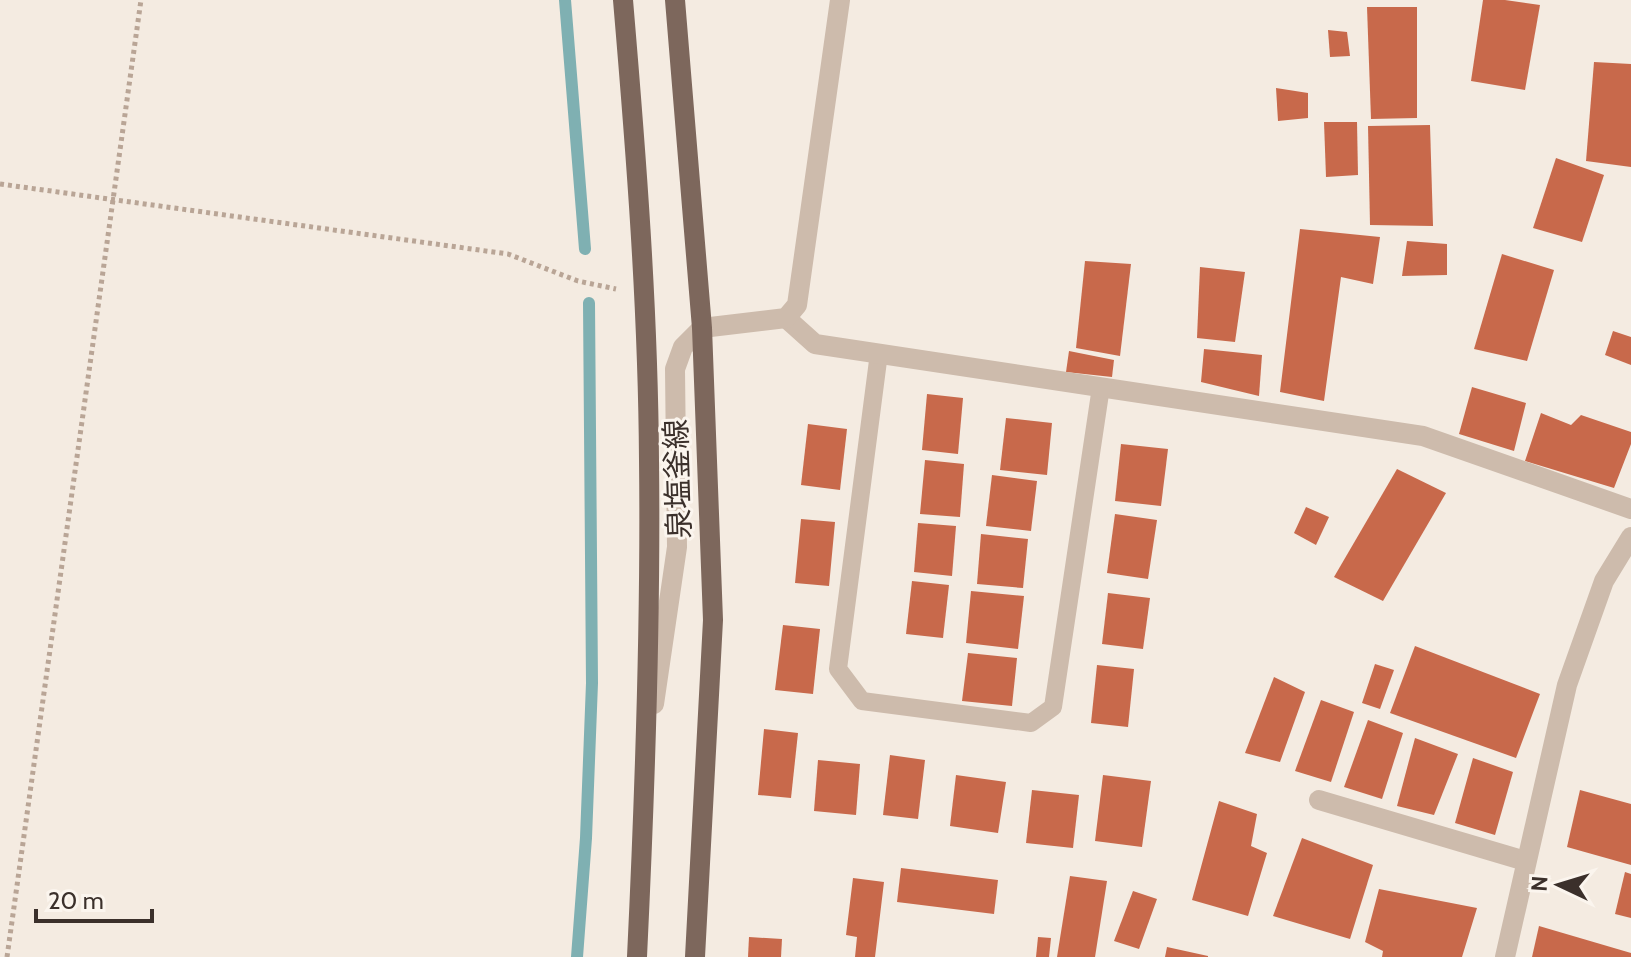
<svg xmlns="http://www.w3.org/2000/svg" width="1631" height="957" viewBox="0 0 1631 957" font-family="Cabin,'Noto Sans JP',sans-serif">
<rect width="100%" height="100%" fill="#f4ebe1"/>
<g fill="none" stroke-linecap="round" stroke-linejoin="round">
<!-- stream -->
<g stroke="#7fb0b2" stroke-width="12">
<polyline points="565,0 585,249"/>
<polyline points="577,957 586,838 592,683 589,303"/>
</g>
</g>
<!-- building -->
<g fill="#c8694b">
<polygon points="1483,0 1505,0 1540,5 1525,90 1471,81"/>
<polygon points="1367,7 1417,7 1417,118 1371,119"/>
<polygon points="1328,30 1347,32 1350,56 1330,57"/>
<polygon points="1594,62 1631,64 1631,167 1586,161"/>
<polygon points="1276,88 1308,93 1308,118 1278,121"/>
<polygon points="1324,122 1357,122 1358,175 1326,177"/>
<polygon points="1430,125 1433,226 1370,225 1368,126"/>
<polygon points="1556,158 1604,175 1582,242 1533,228"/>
<polygon points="1300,229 1380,237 1373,284 1341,277 1324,401 1280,392"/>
<polygon points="1407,241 1447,244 1447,275 1402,276"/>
<polygon points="1502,254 1554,270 1527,361 1474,349"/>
<polygon points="1085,261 1131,264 1120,356 1076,348"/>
<polygon points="1200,267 1245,272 1235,342 1197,338"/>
<polygon points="1613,331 1631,337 1631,365 1605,355"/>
<polygon points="1204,349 1262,355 1259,396 1201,382"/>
<polygon points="1069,351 1114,360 1112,377 1066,372"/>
<polygon points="1472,387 1526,403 1514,451 1459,434"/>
<polygon points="927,394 963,398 958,454 922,450"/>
<polygon points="1541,413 1571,425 1581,415 1631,432 1631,444 1614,488 1525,461"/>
<polygon points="1006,418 1052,423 1047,475 1000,470"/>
<polygon points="808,424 847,429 840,490 801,485"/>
<polygon points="1121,444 1168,449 1161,506 1115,501"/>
<polygon points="925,460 964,464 960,517 920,514"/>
<polygon points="1397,469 1446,493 1383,601 1334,577"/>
<polygon points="992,475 1037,481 1031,531 986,526"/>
<polygon points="1306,507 1329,517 1316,545 1294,533"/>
<polygon points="1115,514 1157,520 1148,579 1107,573"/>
<polygon points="801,519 835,522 829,586 795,583"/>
<polygon points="918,523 956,526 952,576 914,572"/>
<polygon points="981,534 1028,539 1023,588 977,584"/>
<polygon points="912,581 949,585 943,638 906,634"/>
<polygon points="971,591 1024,596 1018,649 966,643"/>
<polygon points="1108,593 1150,598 1143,649 1102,644"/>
<polygon points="783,625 820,629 813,694 775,690"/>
<polygon points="1415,646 1540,694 1516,758 1390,713"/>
<polygon points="968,653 1017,658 1012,706 962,701"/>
<polygon points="1375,664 1394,670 1380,709 1362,703"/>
<polygon points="1097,665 1134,669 1128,727 1091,723"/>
<polygon points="1274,677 1305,692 1280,762 1245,753"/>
<polygon points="1321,700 1354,712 1331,782 1295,771"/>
<polygon points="1368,720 1403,733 1382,799 1344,787"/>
<polygon points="764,729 798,733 791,798 758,795"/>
<polygon points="1415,738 1458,754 1434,815 1397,806"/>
<polygon points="890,755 925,760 918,819 883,815"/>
<polygon points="1473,758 1513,772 1495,835 1455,823"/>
<polygon points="818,760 860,764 856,815 814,811"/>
<polygon points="956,775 1006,782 998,833 950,826"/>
<polygon points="1103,775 1151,781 1142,847 1095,841"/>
<polygon points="1032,790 1079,795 1073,848 1026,843"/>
<polygon points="1580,790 1631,804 1631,865 1567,847"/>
<polygon points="1219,801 1257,814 1251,846 1267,853 1248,916 1192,900"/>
<polygon points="1302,838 1373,865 1350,939 1273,916"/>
<polygon points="901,868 998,880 994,914 897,902"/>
<polygon points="1625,872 1631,874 1631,918 1615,914"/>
<polygon points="1070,876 1107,881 1095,957 1057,957"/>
<polygon points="853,878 884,882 875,957 855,957 857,937 846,935"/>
<polygon points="1379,889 1477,908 1462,957 1382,957 1383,951 1365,942"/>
<polygon points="1133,891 1157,899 1139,949 1114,941"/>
<polygon points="1539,926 1631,953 1631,957 1532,957"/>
<polygon points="749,937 782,939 781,957 748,957"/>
<polygon points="1038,937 1051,938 1049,957 1036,957"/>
<polygon points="1167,947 1208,956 1208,957 1165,957"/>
</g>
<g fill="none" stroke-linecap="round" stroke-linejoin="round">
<!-- path -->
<g stroke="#b9a596" stroke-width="5" stroke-dasharray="4 4" stroke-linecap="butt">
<polyline points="0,184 508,254 578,281 616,289"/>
<polyline points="7,957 141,0"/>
</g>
<!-- lane -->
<polyline stroke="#cdbbac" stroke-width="18" points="879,353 838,669 862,701 1031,723 1053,707 1101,387"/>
<!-- street -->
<g stroke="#cdbbac" stroke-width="20">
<polyline points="786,318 815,344 1423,436 1631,509"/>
<polyline points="654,704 677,547 675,369 683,347 702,328 786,318 797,305 840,0"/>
<polyline points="1319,800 1525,861"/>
<polyline points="1505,957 1567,685 1604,581 1631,537"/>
</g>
<!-- primary -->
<g stroke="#7d675c" stroke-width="20">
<path d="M623,0C636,153 648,306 649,460C651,626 645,791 637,957"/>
<polyline points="675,0 702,328 713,620 695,957"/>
</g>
</g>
<g text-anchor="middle" stroke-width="6" stroke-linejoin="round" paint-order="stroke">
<!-- street labels -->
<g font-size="30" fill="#3b302b" stroke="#fbf5ee">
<text transform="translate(678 479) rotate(-92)" y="10">泉塩釜線</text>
</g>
</g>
<!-- north arrow -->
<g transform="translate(1559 885) rotate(274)" stroke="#fbf5ee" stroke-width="6" paint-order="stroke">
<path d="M0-6L14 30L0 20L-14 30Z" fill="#3b302b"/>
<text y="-12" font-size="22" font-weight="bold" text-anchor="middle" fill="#3b302b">N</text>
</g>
<!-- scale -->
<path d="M36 909v12h116v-12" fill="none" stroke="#3b302b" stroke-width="4"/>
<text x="48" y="909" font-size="24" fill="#3b302b" stroke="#fbf5ee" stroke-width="6" paint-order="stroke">20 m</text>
</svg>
